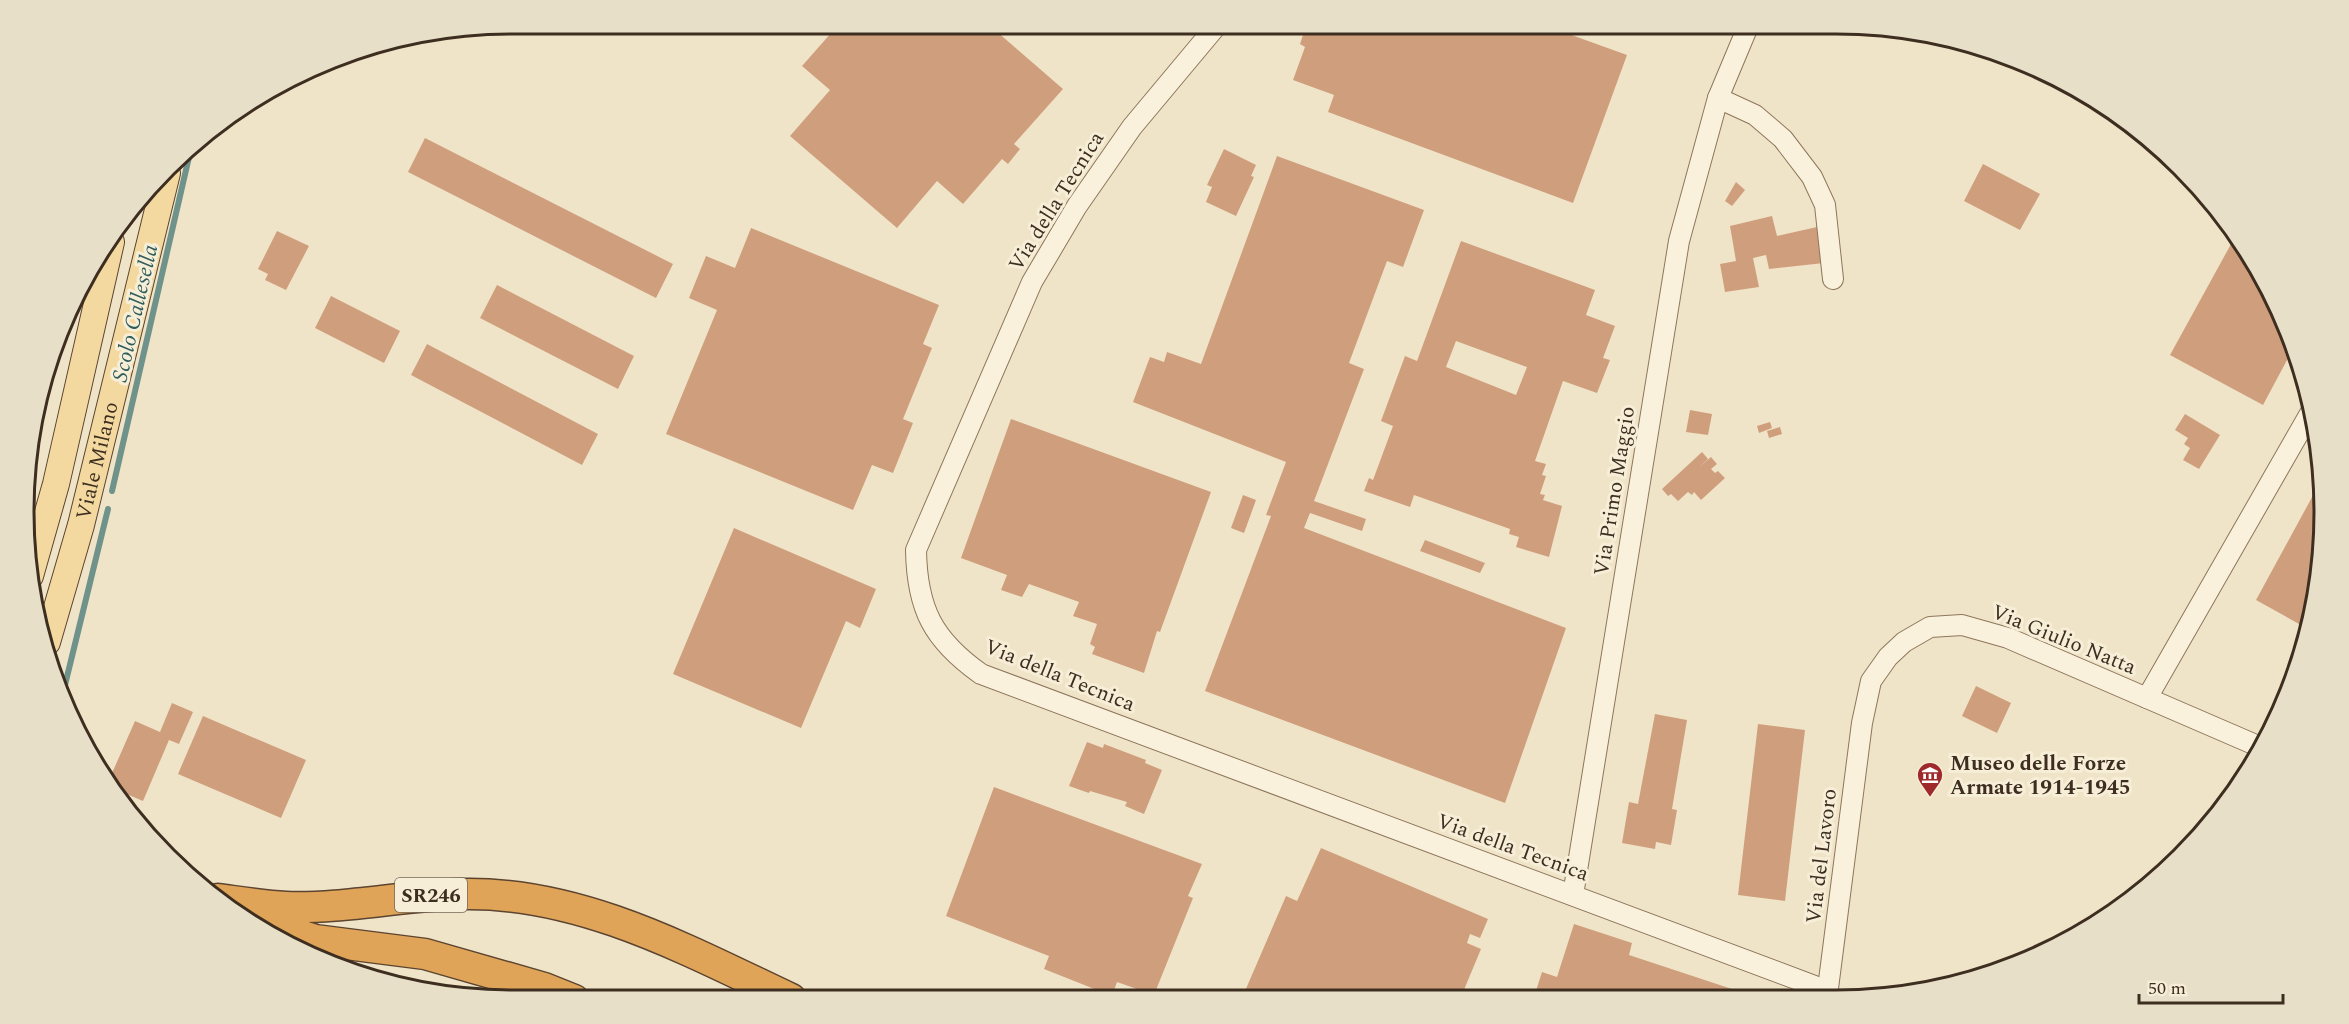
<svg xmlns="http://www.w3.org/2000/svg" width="2349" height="1024" viewBox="0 0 2349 1024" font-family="Spectral,serif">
<rect width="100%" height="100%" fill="#f0e4c8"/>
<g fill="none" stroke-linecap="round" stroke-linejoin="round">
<!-- stream -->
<g stroke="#6f938a" stroke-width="6">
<polyline points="112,491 192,144"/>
<polyline points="64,689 108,509"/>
</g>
</g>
<!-- building -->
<g fill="#cf9f7d" fill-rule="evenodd">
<polygon points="839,24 988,24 1063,89 1014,144 1020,149 1008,164 1002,159 963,204 937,181 897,228 790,136 830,90 802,66"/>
<polygon points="1073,24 1092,24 1084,34"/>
<polygon points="1304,24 1541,24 1627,55 1573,203 1328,112 1334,95 1293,80 1305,47 1300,44 1304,32"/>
<polygon points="425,138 673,264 656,298 408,172"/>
<polygon points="1224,149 1256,165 1251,176 1254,177 1236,216 1206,202 1212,187 1207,185"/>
<polygon points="1277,156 1424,210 1403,267 1387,261 1349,363 1364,369 1314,501 1366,519 1362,531 1310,513 1304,528 1566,628 1505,803 1205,691 1271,516 1266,515 1286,462 1133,402 1150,357 1164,362 1167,352 1201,364"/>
<polygon points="1983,164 2040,194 2020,230 1964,201"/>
<polygon points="1736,182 1745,190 1732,206 1725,201"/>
<polygon points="1772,216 1777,236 1817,227 1824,263 1769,269 1766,255 1753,258 1759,287 1725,292 1720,264 1736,261 1730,226"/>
<polygon points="751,228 939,305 923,344 932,348 903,419 913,423 893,473 872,465 853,510 666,434 717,310 689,298 706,256 735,268"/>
<polygon points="277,231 309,246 286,290 265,280 268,274 258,269"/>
<polygon points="2236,235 2275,296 2294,347 2263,405 2170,355"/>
<path d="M1461,241L1595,290L1586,315L1615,326L1603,358L1610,360L1597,393L1563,381L1535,461L1546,464L1542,475L1546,476L1540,494L1545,495L1543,500L1562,506L1549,557L1516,547L1519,537L1509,534L1510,529L1414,495L1410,507L1364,491L1369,478L1373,480L1393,426L1381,421L1405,356L1417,361ZM1456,341L1527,367L1516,395L1446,367Z"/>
<polygon points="497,285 634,356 618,389 480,318"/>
<polygon points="331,296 400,331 384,363 315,328"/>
<polygon points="427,344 598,434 582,465 411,375"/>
<polygon points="1690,410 1712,414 1708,435 1686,432"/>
<polygon points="2185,414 2220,435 2199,469 2183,460 2190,448 2184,444 2188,438 2175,430"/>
<polygon points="1011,419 1211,492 1160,632 1157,631 1144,673 1092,654 1095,647 1090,644 1097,624 1073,616 1079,602 1029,584 1022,597 1001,590 1007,575 961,558"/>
<polygon points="1770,422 1772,428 1759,433 1757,426"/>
<polygon points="1780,427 1782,434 1769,438 1767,431"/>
<polygon points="1702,452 1708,459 1698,468 1711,457 1717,464 1711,469 1715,473 1718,471 1725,478 1701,500 1694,492 1692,495 1688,492 1678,501 1671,494 1668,496 1662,489"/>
<polygon points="2323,477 2321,576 2308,629 2256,600"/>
<polygon points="1243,495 1256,500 1244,533 1231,528"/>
<polygon points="734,528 876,589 860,628 846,621 801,728 673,674"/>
<polygon points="1425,540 1485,563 1480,573 1420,551"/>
<polygon points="1976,686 2011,703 1997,733 1962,716"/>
<polygon points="172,703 193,712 179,744 169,740 143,801 117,790 109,780 135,721 160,732"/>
<polygon points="1655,714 1687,720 1672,809 1677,810 1671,845 1656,842 1655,849 1622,843 1629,802 1638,804"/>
<polygon points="203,716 306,760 281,818 178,774"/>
<polygon points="1758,724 1805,730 1785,901 1738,895"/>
<polygon points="1087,742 1103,748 1104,744 1146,760 1145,763 1162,770 1144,814 1125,806 1127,802 1090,791 1089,793 1069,786"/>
<polygon points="994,787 1202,864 1188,896 1193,898 1154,995 1117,982 1112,996 1044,969 1049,956 946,916"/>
<polygon points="2220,802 2226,806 2224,809 2191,842"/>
<polygon points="1321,848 1488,919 1480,938 1470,934 1467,943 1481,949 1461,997 1242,998 1286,896 1297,901"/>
<polygon points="1574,924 1632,943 1629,955 1735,990 1732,996 1534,997 1542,972 1557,977"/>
</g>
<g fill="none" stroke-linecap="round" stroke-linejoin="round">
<!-- minor casing -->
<g stroke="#8d765c" stroke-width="22">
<g id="minor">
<path d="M1218,24L1132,127L1077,206L1032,282L916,550C917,609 933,640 981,674L1828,991"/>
<polyline points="1718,98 1755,115 1783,139 1812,177 1825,205 1833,279"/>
<polyline points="2147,698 2312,410"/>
<polyline points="1573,895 1679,241 1718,98 1749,24"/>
<polyline points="1827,996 1862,723 1871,681 1888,657 1904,642 1930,627 1962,625 2008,638 2258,746"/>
</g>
</g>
<!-- major casing -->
<g stroke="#5b4430" stroke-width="28">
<g id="major">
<polyline points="30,576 56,484 111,242"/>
<path id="s1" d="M47,642L81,525L167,173"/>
</g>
</g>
<!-- highway casing -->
<g stroke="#5b4430" stroke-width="33">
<g id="highway">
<path d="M218,899C240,902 264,906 286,907C345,909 405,895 464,894C581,892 687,950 791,999"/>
<polyline points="243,916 315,940 425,954 544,988 574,1000"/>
</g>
</g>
<!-- minor -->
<use href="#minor" stroke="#faf1dc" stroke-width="20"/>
<!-- major -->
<use href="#major" stroke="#f3d9a0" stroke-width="26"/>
<!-- highway -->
<use href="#highway" stroke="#e0a458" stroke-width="30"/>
</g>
<!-- icons -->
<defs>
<g id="museum-pin" transform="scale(1.35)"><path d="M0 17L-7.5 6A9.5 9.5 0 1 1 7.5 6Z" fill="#9e2a2b" stroke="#f7eed8"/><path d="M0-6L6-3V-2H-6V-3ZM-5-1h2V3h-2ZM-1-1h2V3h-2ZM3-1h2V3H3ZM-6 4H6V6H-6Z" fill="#fff"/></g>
</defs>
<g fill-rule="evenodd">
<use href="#museum-pin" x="1930" y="775"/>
</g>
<g text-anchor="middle" stroke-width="6" stroke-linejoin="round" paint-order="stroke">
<!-- shield labels -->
<rect fill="#f7eed8" stroke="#756857" stroke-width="1.5" x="395" y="878" width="72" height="34" rx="4.5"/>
<g font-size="20" font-weight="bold" fill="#3d2e20">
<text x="431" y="902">SR246</text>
</g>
<!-- street labels -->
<g font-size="21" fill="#3d2e20" stroke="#f7eed8">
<text transform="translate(1056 201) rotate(-58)" y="7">Via della Tecnica</text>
<text dy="7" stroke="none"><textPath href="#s1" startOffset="188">Viale Milano</textPath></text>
<text transform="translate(1614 491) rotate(-81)" y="7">Via Primo Maggio</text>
<text transform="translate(2064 639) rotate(22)" y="7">Via Giulio Natta</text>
<text transform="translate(1060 675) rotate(22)" y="7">Via della Tecnica</text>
<text transform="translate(1513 847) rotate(20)" y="7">Via della Tecnica</text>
<text transform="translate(1821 856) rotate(-83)" y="7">Via del Lavoro</text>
</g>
<!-- poi labels -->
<g font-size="21" font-weight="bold" fill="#3d2e20" stroke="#f7eed8" text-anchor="start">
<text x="1950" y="770">Museo delle Forze<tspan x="1950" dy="24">Armate 1914-1945</tspan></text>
</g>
<!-- water labels -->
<g font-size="22" font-style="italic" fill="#2f5d5a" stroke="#f7eed8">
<text transform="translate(134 313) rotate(-77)" y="8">Scolo Callesella</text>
</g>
</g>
<!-- crop -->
<path d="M0 0H2349V1024H0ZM512 34H1836A478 478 0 0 1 2314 512V512A478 478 0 0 1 1836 990H512A478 478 0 0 1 34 512V512A478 478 0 0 1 512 34Z" fill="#e8dfc9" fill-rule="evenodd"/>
<path fill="none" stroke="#3d2e20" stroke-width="3" d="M512 34H1836A478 478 0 0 1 2314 512V512A478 478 0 0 1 1836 990H512A478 478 0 0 1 34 512V512A478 478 0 0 1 512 34Z"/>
<!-- scale -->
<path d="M2139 994v9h144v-9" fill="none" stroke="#3d2e20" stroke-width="3"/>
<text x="2148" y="994" font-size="18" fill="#3d2e20" stroke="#f7eed8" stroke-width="4.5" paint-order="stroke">50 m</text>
</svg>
